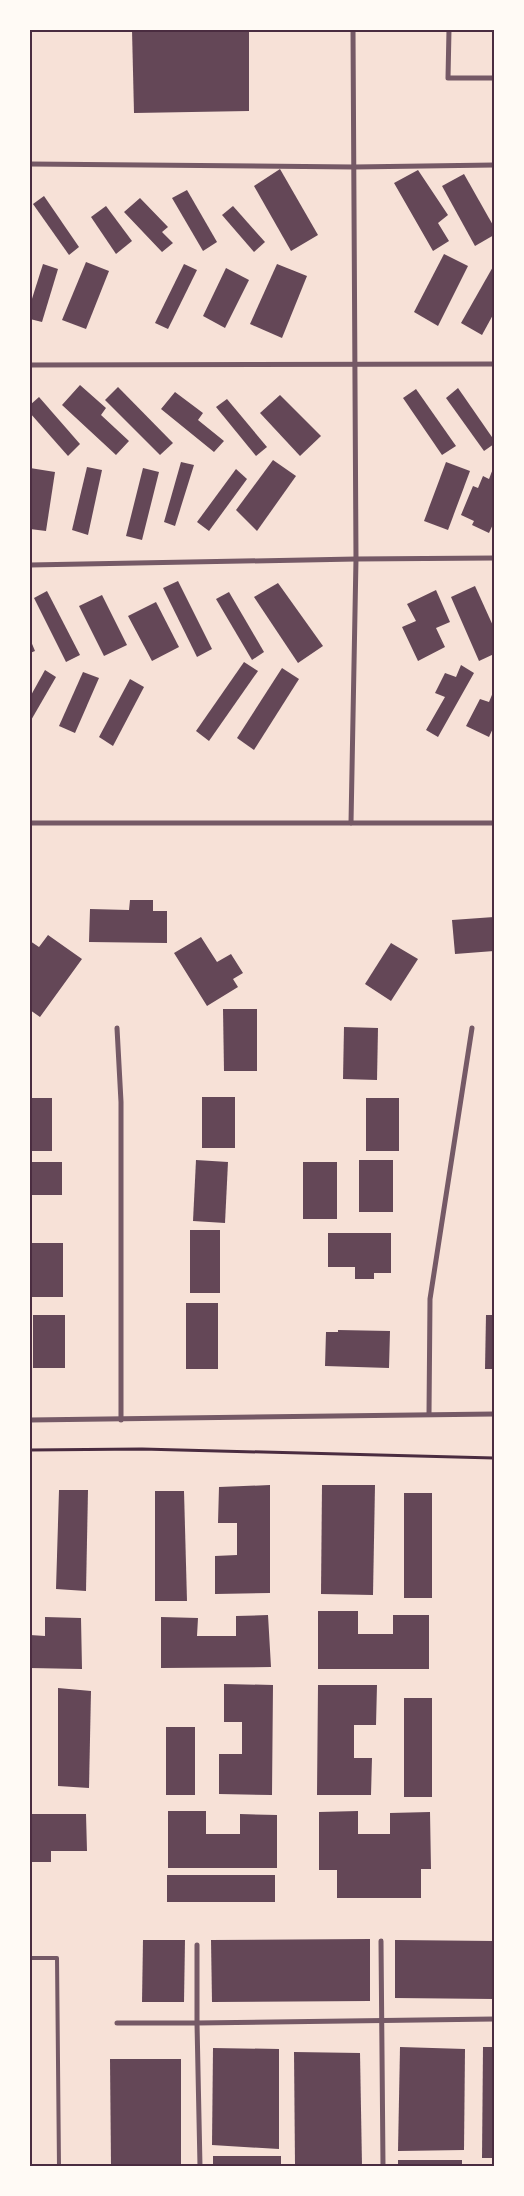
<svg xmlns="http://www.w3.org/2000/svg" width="524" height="2196" viewBox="0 0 524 2196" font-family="'Open Sans',sans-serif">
<rect width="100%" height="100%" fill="#f7e1d7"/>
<!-- building -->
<g fill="#644757">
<polygon points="132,30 249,30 249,111 134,113"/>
<polygon points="280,169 318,235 291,251 254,186"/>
<polygon points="418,170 448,215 438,223 449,241 433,251 394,183"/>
<polygon points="464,174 494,227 494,235 475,246 442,186"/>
<polygon points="187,190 217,242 203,251 172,198"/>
<polygon points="44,196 79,247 69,255 33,204"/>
<polygon points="140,198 168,227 162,232 173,243 162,252 124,212"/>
<polygon points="106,206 132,241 116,254 91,217"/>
<polygon points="233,206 265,242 254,252 222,215"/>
<polygon points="444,254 468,266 438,326 414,312"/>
<polygon points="86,262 109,271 86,329 62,320"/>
<polygon points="43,264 58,269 42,322 30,319 30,305"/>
<polygon points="184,264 197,270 168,329 155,323"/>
<polygon points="277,264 307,276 282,338 250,324"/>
<polygon points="494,265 494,313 482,335 461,323"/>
<polygon points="226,268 249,280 225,328 203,316"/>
<polygon points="80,385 106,408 101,415 129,441 116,455 62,405"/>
<polygon points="118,387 173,443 160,455 105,400"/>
<polygon points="458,388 494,440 494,444 484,451 446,398"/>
<polygon points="416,389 456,446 442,455 403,398"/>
<polygon points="175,392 203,413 198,420 224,441 214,452 161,409"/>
<polygon points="280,395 321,436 300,456 260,413"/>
<polygon points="39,397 80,444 68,456 30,413 30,405"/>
<polygon points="227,399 267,447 256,456 216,407"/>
<polygon points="273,460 296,476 257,531 236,510"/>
<polygon points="181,462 194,465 175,526 164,522"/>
<polygon points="446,462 470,471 448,530 424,521"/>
<polygon points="494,466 494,522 489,533 472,525 474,521 461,515 473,486 478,488 483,476 489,479"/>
<polygon points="87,467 102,470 88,535 72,530"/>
<polygon points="30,468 55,472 46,531 30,529"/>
<polygon points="143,468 159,472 142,540 126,536"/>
<polygon points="236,469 247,479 209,531 197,522"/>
<polygon points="178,581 212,649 197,657 163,588"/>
<polygon points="278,583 323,646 298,663 254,597"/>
<polygon points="475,586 494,628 494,654 479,661 451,597"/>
<polygon points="436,590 450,622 436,628 445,647 418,661 402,627 416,621 407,604"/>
<polygon points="47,591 80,655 66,662 34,598"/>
<polygon points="229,592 264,652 252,660 216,599"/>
<polygon points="102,595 127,645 104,656 79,606"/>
<polygon points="156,602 179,647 152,661 128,616"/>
<polygon points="30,639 35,651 30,653"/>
<polygon points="244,662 258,671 209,741 196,731"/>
<polygon points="461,665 474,673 438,737 426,730 445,697 435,693 445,673 456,677"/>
<polygon points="282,668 299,679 254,750 237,738"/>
<polygon points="45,670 56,677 30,722 30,697"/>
<polygon points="83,672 99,678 75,733 59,726"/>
<polygon points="130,679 144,687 113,746 99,737"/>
<polygon points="494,690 494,726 489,737 466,726 480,699 489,702"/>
<polygon points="130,900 153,900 153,911 167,911 167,943 89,942 90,909 129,910"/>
<polygon points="494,917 494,951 455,954 452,920"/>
<polygon points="48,935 82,959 40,1017 30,1010 30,941 39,947"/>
<polygon points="201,937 217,962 231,954 243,973 233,979 238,987 207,1006 174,953"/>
<polygon points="391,943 418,959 391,1001 365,984"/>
<polygon points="223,1009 257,1009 257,1071 224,1071"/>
<polygon points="344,1027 378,1028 377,1080 343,1079"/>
<rect x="202" y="1097" width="33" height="51"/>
<rect x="30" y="1098" width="22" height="53"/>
<rect x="366" y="1098" width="33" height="53"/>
<polygon points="196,1160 228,1162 225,1223 193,1221"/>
<rect x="359" y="1160" width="34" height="52"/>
<rect x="30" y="1162" width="32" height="33"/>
<rect x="303" y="1162" width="34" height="57"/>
<rect x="190" y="1230" width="30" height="63"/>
<polygon points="328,1233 391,1233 391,1273 374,1273 374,1279 355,1279 355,1267 328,1267"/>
<polygon points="30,1243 63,1243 63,1297 31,1297"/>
<rect x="186" y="1303" width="32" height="66"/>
<rect x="33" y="1315" width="32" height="53"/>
<polygon points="486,1315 494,1315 494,1369 485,1369"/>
<polygon points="338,1330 390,1331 389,1368 325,1366 326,1332 338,1332"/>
<polygon points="270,1485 270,1593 215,1594 215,1556 237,1555 237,1523 218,1523 219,1487"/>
<polygon points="322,1485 375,1485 373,1595 321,1594"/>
<polygon points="59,1490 88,1490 86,1591 56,1589"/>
<polygon points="155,1491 184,1491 187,1601 155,1601"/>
<rect x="404" y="1493" width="28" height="105"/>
<polygon points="318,1611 358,1611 358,1634 393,1634 393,1615 429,1615 429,1669 318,1669"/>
<polygon points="268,1615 271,1667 161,1668 161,1617 198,1618 197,1636 236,1636 236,1616"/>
<polygon points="45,1617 81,1618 82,1669 30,1668 30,1635 45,1636"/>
<polygon points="224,1684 273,1685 272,1795 219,1794 219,1754 242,1754 242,1722 224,1722"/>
<polygon points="318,1685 377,1685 376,1725 354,1725 354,1758 372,1758 371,1795 317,1795"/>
<polygon points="58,1688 91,1691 89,1788 58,1786"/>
<rect x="404" y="1698" width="28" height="99"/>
<rect x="166" y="1727" width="29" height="68"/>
<polygon points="168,1811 206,1811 206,1834 240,1834 240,1814 277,1815 277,1868 168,1868"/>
<polygon points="358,1811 358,1834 390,1834 390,1813 430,1812 431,1869 421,1869 421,1898 337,1898 337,1870 319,1870 319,1812"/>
<polygon points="30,1814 86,1814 87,1851 51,1851 51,1862 30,1862"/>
<rect x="167" y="1875" width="108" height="27"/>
<polygon points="370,1939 370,2001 212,2002 211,1940"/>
<polygon points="143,1940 185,1940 184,2002 142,2002"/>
<polygon points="395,1940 494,1941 494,1999 395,1998"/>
<polygon points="400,2047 465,2049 464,2150 398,2151"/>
<polygon points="483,2047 494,2047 494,2158 482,2158"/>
<polygon points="213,2048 279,2049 279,2149 212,2145"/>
<polygon points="294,2052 360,2053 362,2166 295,2165"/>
<polygon points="110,2059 181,2059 181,2166 111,2166"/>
<rect x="213" y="2156" width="68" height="10"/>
<rect x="398" y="2160" width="64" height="6"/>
</g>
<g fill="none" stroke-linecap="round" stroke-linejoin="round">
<!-- path -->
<polyline stroke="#4a2c40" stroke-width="3" points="30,1450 142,1449 494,1458"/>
<!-- service -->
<polyline stroke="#755966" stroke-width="4" points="30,1958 57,1958 59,2166"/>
<!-- minor -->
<g stroke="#755966" stroke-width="5">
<polyline points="449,30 448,78 494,78"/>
<polyline points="30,164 354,167 494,165"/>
<polyline points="30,365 494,364"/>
<polyline points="30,565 356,559 494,558"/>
<polyline points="30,823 494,823"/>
<polyline points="351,823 356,559 353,30"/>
<polyline points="117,1028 121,1102 121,1420"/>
<polyline points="429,1414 430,1299 472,1028"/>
<polyline points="30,1420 494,1414"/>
<polyline points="381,1941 383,2166"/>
<polyline points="117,2023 197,2023 197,1945"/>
<polyline points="200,2166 197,2023 494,2019"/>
</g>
</g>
<!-- border -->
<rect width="524" height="2196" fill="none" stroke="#fffaf5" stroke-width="62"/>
<rect x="31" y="31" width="462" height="2134" fill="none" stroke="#4a2c40" stroke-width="2"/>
</svg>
